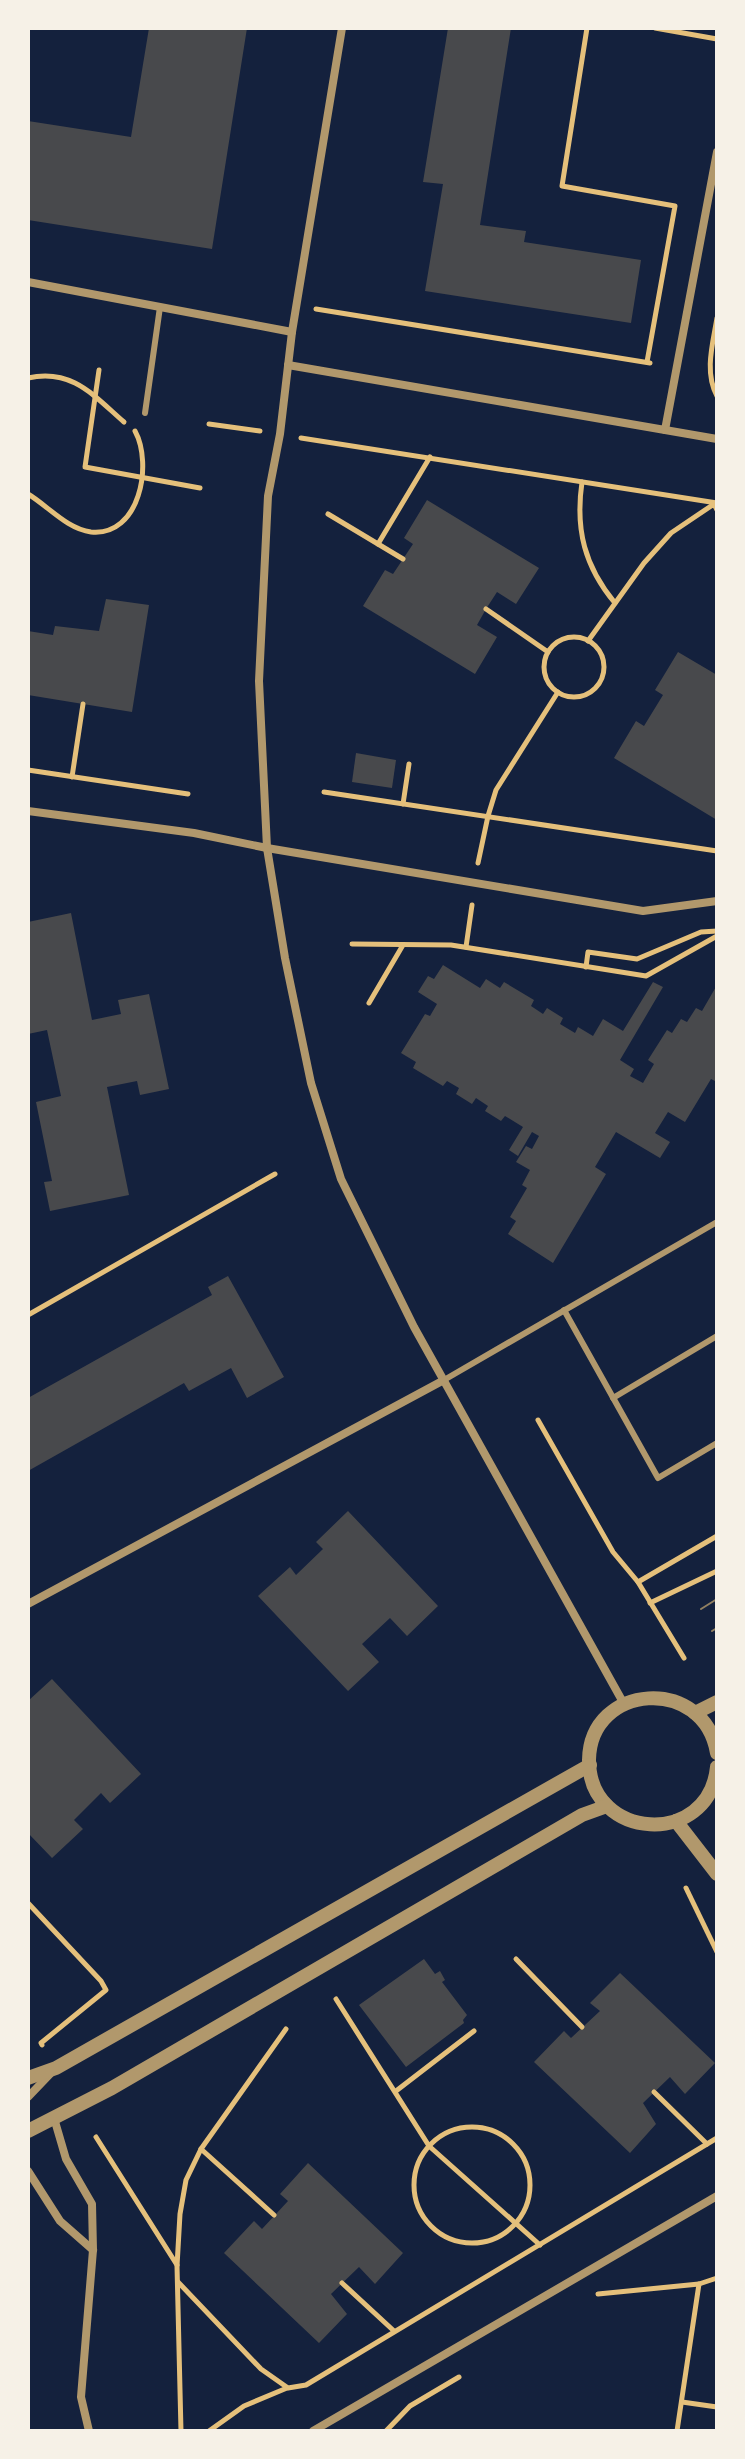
<svg xmlns="http://www.w3.org/2000/svg" width="745" height="2459" viewBox="0 0 745 2459" font-family="Ubuntu,sans-serif">
<rect width="100%" height="100%" fill="#14213d"/>
<!-- building -->
<g fill="#48494c">
<polygon points="149,28 247,28 212,249 28,220 28,121 131,137"/>
<polygon points="448,28 511,28 480,225 526,231 524,242 641,260 631,323 425,291 443,184 423,182"/>
<polygon points="427,500 539,568 516,604 497,592 486,609 477,625 497,637 475,674 363,606 385,570 393,574 413,544 404,538"/>
<polygon points="106,599 149,605 132,712 28,695 28,631 53,635 55,626 99,631"/>
<polygon points="678,652 717,675 717,820 614,758 636,721 644,726 663,695 655,690"/>
<polygon points="356,753 396,760 392,788 352,782"/>
<polygon points="71,913 92,1020 121,1014 118,1000 149,994 169,1089 140,1095 137,1081 107,1087 129,1195 50,1211 44,1182 52,1181 36,1102 61,1096 47,1030 28,1034 28,922"/>
<polygon points="443,965 480,988 486,979 500,988 504,982 534,1000 531,1006 543,1014 547,1008 563,1018 560,1024 575,1033 578,1027 593,1036 603,1019 623,1031 653,982 663,987 620,1060 634,1069 630,1076 643,1083 654,1064 648,1060 667,1030 672,1033 681,1019 687,1022 696,1008 702,1011 717,985 717,1082 711,1079 685,1122 668,1112 655,1133 670,1142 660,1158 616,1132 595,1167 606,1174 553,1263 508,1234 516,1221 510,1217 527,1188 522,1185 530,1170 516,1162 526,1146 532,1149 539,1136 532,1132 518,1156 509,1150 523,1127 505,1116 501,1121 485,1111 488,1106 476,1098 472,1104 456,1094 459,1088 447,1081 443,1086 413,1068 416,1062 401,1053 425,1014 430,1016 437,1004 418,992 428,976 434,979"/>
<polygon points="228,1276 284,1377 247,1398 231,1368 189,1391 184,1383 28,1471 28,1398 212,1295 208,1287"/>
<polygon points="348,1511 438,1606 407,1636 390,1618 362,1644 379,1662 348,1691 258,1596 290,1567 296,1575 323,1549 316,1542"/>
<polygon points="52,1679 141,1774 110,1803 101,1793 74,1820 83,1829 52,1858 28,1833 28,1701"/>
<polygon points="424,1959 435,1974 440,1971 445,1980 442,1982 467,2015 463,2020 464,2023 406,2067 359,2005"/>
<polygon points="620,1973 715,2063 685,2094 670,2077 643,2103 656,2124 630,2153 534,2062 564,2031 571,2038 600,2011 590,2003"/>
<polygon points="308,2163 403,2253 375,2284 359,2267 331,2294 347,2314 319,2343 224,2253 254,2221 262,2229 288,2201 280,2194"/>
</g>
<g fill="none" stroke-linecap="round" stroke-linejoin="round">
<!-- path -->
<g stroke="#e5c07b" stroke-width="5">
<polyline points="587,28 562,186 675,206 647,362"/>
<polyline points="655,28 717,39"/>
<polyline points="316,309 650,363"/>
<path d="M717,318C713,343 704,372 717,396"/>
<polyline points="99,370 85,467 200,488"/>
<path d="M28,378C72,368 94,396 124,422"/>
<polyline points="209,424 260,431"/>
<polyline points="301,438 717,503"/>
<path d="M582,482C575,530 585,567 615,603"/>
<path d="M28,494C48,506 67,529 91,532C140,537 153,464 135,431"/>
<polyline points="328,514 403,559"/>
<polyline points="378,544 430,457"/>
<polyline points="486,609 548,652"/>
<circle cx="574" cy="667" r="30"/>
<polyline points="588,641 644,563 671,533 714,504 717,510"/>
<polyline points="28,770 188,794"/>
<polyline points="72,777 83,704"/>
<polyline points="324,792 717,851"/>
<polyline points="403,804 409,764"/>
<polyline points="478,863 488,816 496,790 558,692"/>
<polyline points="352,944 451,945 646,976 717,936"/>
<polyline points="466,947 472,905"/>
<polyline points="586,967 588,952 637,959 701,932 717,931"/>
<polyline points="369,1003 403,945"/>
<polyline points="28,1315 275,1174"/>
<polyline points="538,1420 613,1552 638,1582 717,1536"/>
<polyline points="638,1582 684,1658"/>
<polyline points="650,1603 717,1571"/>
<polyline points="686,1888 717,1952"/>
<polyline points="28,1903 101,1981 106,1990 41,2043 42,2045"/>
<polyline points="516,1959 582,2027"/>
<polyline points="336,1999 429,2146 540,2245"/>
<polyline points="396,2091 474,2031"/>
<polyline points="654,2092 707,2144"/>
<circle cx="472" cy="2185" r="58"/>
<polyline points="96,2137 177,2265"/>
<polyline points="201,2149 274,2215"/>
<polyline points="178,2282 261,2369 288,2388 306,2385 717,2138"/>
<polyline points="342,2283 394,2331"/>
<polyline points="598,2294 699,2284 717,2278"/>
<polyline points="682,2402 717,2407"/>
<polyline points="181,2431 177,2266 180,2214 186,2180 201,2149 286,2029"/>
<polyline points="209,2431 244,2406 287,2388"/>
<polyline points="386,2431 410,2406 459,2377"/>
<polyline points="677,2431 699,2284"/>
</g>
<!-- service -->
<g stroke="#b1986c" stroke-width="6">
<polyline points="145,413 160,307"/>
<polyline points="564,1310 658,1478 717,1443"/>
<polyline points="444,1380 717,1222"/>
<polyline points="613,1398 717,1336"/>
</g>
<!-- minor -->
<g stroke="#b1986c" stroke-width="8">
<polyline points="342,28 292,332 280,434 268,496 259,681 267,848 285,958 311,1083 341,1179 414,1327 624,1704"/>
<polyline points="28,282 292,332"/>
<polyline points="288,365 665,430 717,152"/>
<polyline points="665,430 717,439"/>
<polyline points="28,811 194,833 267,848 643,911 717,901"/>
<polyline points="28,1604 444,1380"/>
<polyline points="28,2097 50,2074"/>
<polyline points="54,2118 66,2159 92,2204 93,2250 81,2397 89,2431"/>
<polyline points="28,2171 60,2221 93,2250"/>
<polyline points="313,2431 717,2196"/>
</g>
<!-- tertiary -->
<g stroke="#b1986c" stroke-width="14">
<polyline points="695,1713 717,1702"/>
<path d="M717,1753C704,1675 590,1683 589,1760C589,1841 709,1848 717,1767"/>
<polyline points="676,1821 717,1874"/>
<polyline points="28,2078 56,2068 590,1765"/>
<polyline points="28,2131 112,2088 582,1815 607,1806"/>
</g>
<!-- tram -->
<g stroke="#918062" stroke-width="2">
<polyline points="701,1609 717,1599"/>
<polyline points="712,1631 717,1628"/>
</g>
</g>
<!-- border -->
<rect width="745" height="2459" fill="none" stroke="#f6f1e7" stroke-width="60"/>
</svg>
